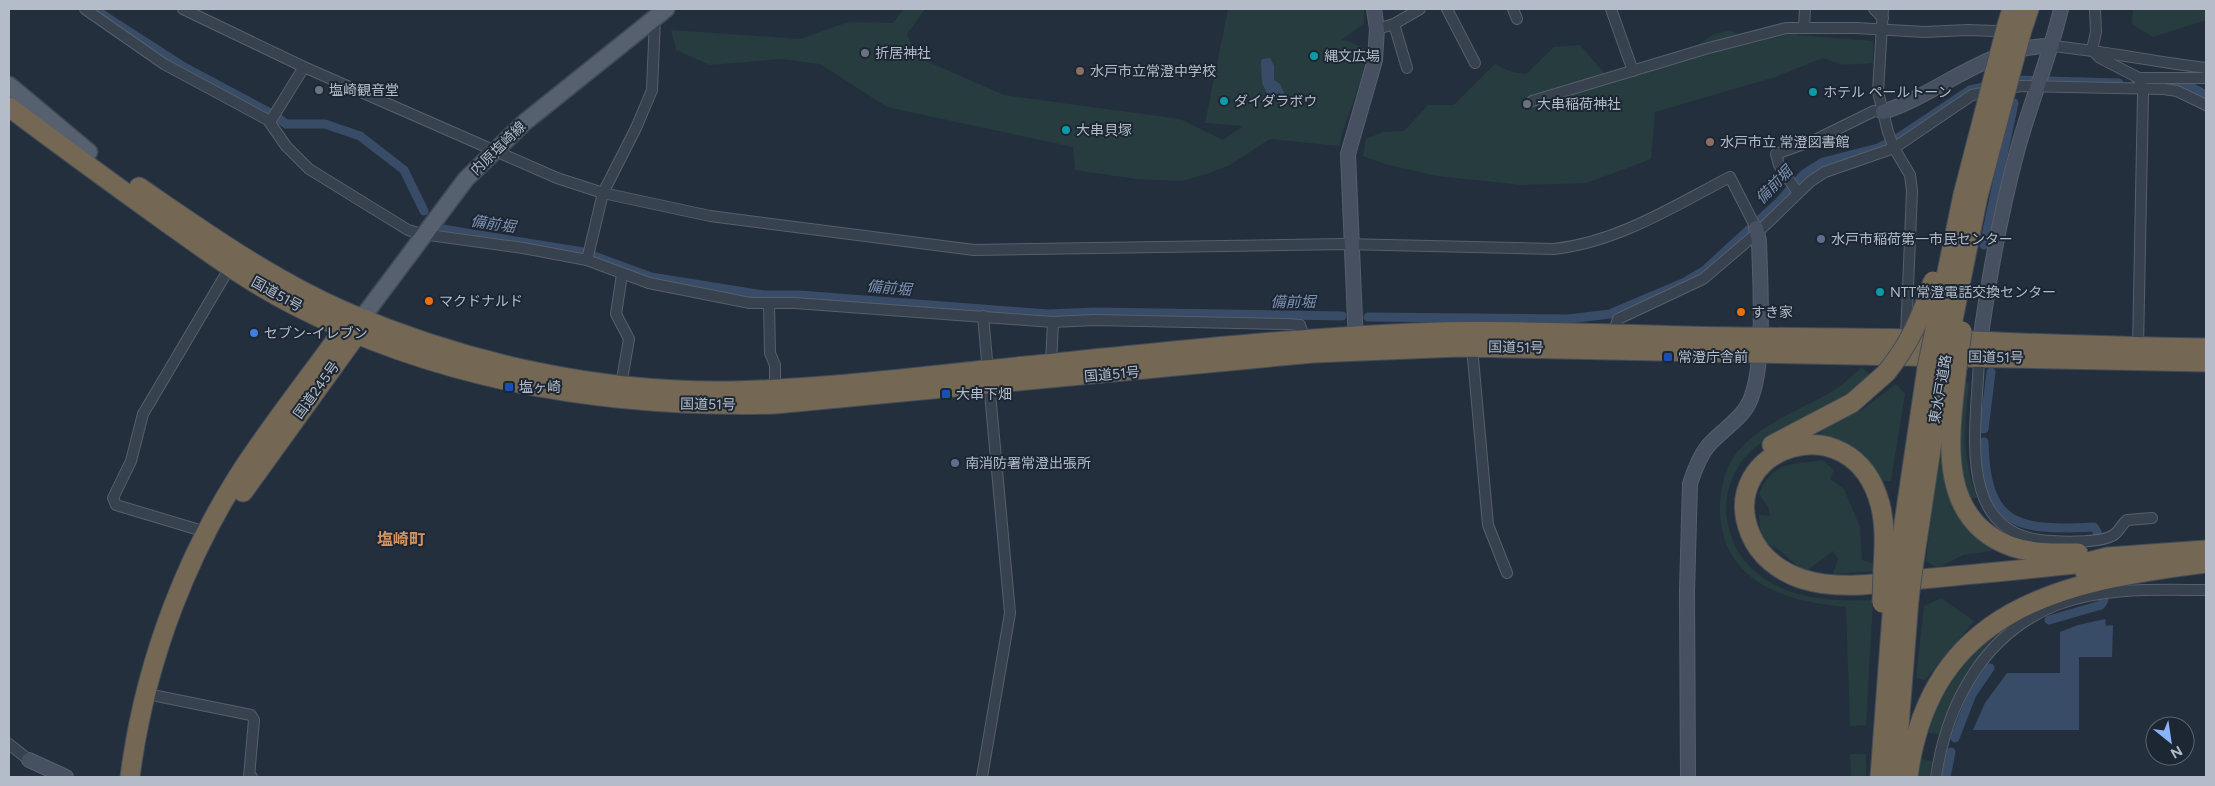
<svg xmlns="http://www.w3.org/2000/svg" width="2215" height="786" viewBox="0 0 2215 786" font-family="Figtree,'Noto Sans JP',sans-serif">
<rect width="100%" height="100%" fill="#242f3e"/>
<!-- green -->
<g fill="#263c3f">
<path d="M904,9H925L907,34L917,57L1004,95L1180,119L1223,140L1243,126L1205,123L1228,9H1364V24L1341,40L1351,42L1370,52C1361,84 1347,114 1339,146L1270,139L1230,165L1207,174L1181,181L1136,179L1075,170L1073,147L887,107L820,64L781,59L710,65L676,50L671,30L800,39L848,22L893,23Z"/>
<polygon points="2133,9 2206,9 2206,20 2153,37 2132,24"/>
<polygon points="1782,21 1798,35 1873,41 1873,63 1842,65 1823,58 1775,77 1655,112 1651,159 1587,183 1522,185 1437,176 1385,164 1363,156 1366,139 1383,132 1404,131 1428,105 1454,105 1495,64 1512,72 1526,74 1554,47 1580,45 1612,82 1672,64 1712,35 1730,30 1750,42"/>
<path d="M1862,367L1872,377C1857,392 1838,404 1819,413C1785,431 1750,439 1733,477C1728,489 1725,501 1726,514C1729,531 1733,547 1744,560C1777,599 1825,602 1873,600L1866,725L1850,726L1846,607C1783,602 1718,580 1720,505C1721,487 1724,469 1735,455C1759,423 1799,411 1833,391C1843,385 1853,375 1862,367Z"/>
<path d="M1963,381L1969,383C1965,422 1961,460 1977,497L1970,500L1959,460Z"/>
<path d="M1896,384L1905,394L1891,481H1882C1860,450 1858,445 1821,435V429L1863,409Z"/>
<polygon points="1939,444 1943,444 1946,486 1960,514 1992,546 1991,551 1963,555 1937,568 1926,561"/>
<path d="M1822,460L1834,470L1830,479L1844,489L1860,527L1862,560L1873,563V571L1833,574L1838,559L1833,551L1805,572L1779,550L1765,542L1760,528L1759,515L1770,516L1768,507L1759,494C1773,460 1790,466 1822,460Z"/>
<polygon points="1941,598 1974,621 1925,680 1916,678 1924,606"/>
<path d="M2013,622L2014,624C1972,662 1959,681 1939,734L1928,733C1941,685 1973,650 2013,622Z"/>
<polygon points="1850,754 1866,754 1866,777 1851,777"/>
<polygon points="1920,759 1932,761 1929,777 1917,777"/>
</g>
<!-- water -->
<g fill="#394c67">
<polygon points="1270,58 1274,66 1274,80 1280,84 1285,95 1282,96 1279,92 1278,96 1276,93 1276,97 1270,94 1268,96 1262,83 1261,62 1262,59"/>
<polygon points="2105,619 2106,626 2113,625 2112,657 2079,657 2079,730 1973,730 1985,703 2007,673 2060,673 2060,632 2078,625"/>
</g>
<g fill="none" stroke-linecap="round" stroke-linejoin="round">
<!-- canal -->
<g stroke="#394c67" stroke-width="9">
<polyline points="94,9 184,67 272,114 286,124 325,124 360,136 404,170 424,211"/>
<polyline points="2007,82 2016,80 2119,83"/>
<path d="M2135,84C2161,83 2184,79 2206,96"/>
<polyline points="442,229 583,252 651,277 764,295 799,295 1048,314 1096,312 1342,316"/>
<polyline points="1984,245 2014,103"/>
<polyline points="1368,317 1568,319 1610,314 1683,283 1705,270 1779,202 1804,174 1823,162 1878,148 1898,138 1970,90 1992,85"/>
<polyline points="1984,429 1991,372"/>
<path d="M1984,442C1986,527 2018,531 2094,527L2097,532"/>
<polyline points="2049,620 2101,605 2104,600"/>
<polyline points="1955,738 1972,694 1990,668"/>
<polyline points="1946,777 1951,752"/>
</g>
<!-- street casing -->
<g stroke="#565f6c" stroke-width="12">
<g id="street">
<polyline points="85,9 164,64 268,120 286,146 309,169 408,230 422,234 523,248 587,260 649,283 750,303 795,303 1053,322 1094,320 1287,324 1300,325 1305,340"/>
<path d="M183,9L304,67L557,178L603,193L710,216L974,250L1344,244L1554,249C1618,242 1674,206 1730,177L1756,228"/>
<polyline points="1447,9 1475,63"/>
<polyline points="1513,9 1517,19"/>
<polyline points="1611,9 1633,71"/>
<polyline points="1874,9 1883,18"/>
<polyline points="1883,9 1878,92 1888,132 1894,148 1910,175 1912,191 1906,336"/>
<polyline points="1394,24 1407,68"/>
<polyline points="1804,27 1805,9"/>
<polyline points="1377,29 1394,24 1420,9"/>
<path d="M2052,46C2104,51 2154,62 2206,68"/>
<polyline points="2092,50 2096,32 2095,9"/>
<polyline points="2094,52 2100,58 2139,78 2206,78"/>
<polyline points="1532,101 1705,49 1786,28 1857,28 1924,32 1968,30 1995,31"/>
<polyline points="270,122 304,67"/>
<polyline points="1798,193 1779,165 1776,154 1817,139 1874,111 1883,112"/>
<polyline points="587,260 603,193 636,128 652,90 655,18"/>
<polyline points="769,303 770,353 775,365 775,389"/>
<polyline points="1613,334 1618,319 1703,279 1757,233 1811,181 1825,172 1894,148 1972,95 2020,86 2164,89 2177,91 2206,105"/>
<polyline points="1472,347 1488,525 1507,573"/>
<polyline points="2138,348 2143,94 2139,78"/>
<path d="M1979,357C1978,422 1951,538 2052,541C2066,542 2104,543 2115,534C2120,530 2122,524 2127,520L2152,518"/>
<polyline points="1051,364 1053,322"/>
<polyline points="621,385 629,339 616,314 622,274"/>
<polyline points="206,532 116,505 113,498 131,461 143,414 230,267"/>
<polyline points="157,696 251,715 254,720 249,777 252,777"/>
<polyline points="9,744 29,760"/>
<polyline points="982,777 1010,613 983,316"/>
<path d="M1936,777C1947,702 1985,632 2059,604C2106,587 2158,590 2206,590"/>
</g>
</g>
<!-- secondary casing -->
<g stroke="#565f6c" stroke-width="16">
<g id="secondary">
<path d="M1883,112C1941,93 1988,45 2052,46"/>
<polyline points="1356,344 1348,154 1375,60 1377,29 1374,9"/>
<path d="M1979,350C1988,282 2000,214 2018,148C2031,101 2050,56 2061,9"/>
<polyline points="29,760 66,777"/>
<path d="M1688,777L1687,591L1690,484C1694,471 1699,457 1708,446C1720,432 1736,423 1746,408C1767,377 1760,281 1759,241L1756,228"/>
</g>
</g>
<!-- primary casing -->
<g stroke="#414a57" stroke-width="19">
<g id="primary">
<polyline points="9,85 89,152"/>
<polyline points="362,318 466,179 525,122 666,9"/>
</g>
</g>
<!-- highway casing -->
<g stroke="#434c59" stroke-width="21">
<g id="highway">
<polyline points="2007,25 2012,9"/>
<polyline points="2022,30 2029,9"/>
<path d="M9,107C61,146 113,184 166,222C208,252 249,282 294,305C443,382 609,408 775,404L1313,353L1459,347L2206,362"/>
<path d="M139,187C206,233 272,280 348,313C468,364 600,393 731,391C816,389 901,379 985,370C1137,355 1289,337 1441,332C1522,330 1604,334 1685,336C1760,338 1834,337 1909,339C2008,342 2107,347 2206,348"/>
<path d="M1957,368C1950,432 1934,520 2013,547C2034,554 2056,553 2078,553"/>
<polyline points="1772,445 1852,403 1886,373"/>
<polyline points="243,492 357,334"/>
<polyline points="1913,568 1943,369"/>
<polyline points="1897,570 1927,368"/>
<path d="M1883,571C1884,549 1886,526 1880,504C1852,400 1716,448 1750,533C1759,556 1779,571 1802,579C1840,591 1883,583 1922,579C1976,574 2030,569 2084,563L2108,557L2206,550"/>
<polyline points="2085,572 2106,569 2131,573"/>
<path d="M130,777C145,660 189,545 257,448C285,408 315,369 344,329L354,323"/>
<polyline points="1880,777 1893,601"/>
<polyline points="1895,777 1909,599"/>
<path d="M1908,777C1930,608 2062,581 2206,563"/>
</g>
</g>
<!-- street -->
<use href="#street" stroke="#38414e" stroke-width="10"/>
<!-- secondary -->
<use href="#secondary" stroke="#465061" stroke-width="14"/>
<!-- primary -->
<use href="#primary" stroke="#56606e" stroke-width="16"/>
<!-- highway -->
<use href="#highway" stroke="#746855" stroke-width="19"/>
<!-- highway-bridge casing -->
<g stroke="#434c59" stroke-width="21" stroke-linecap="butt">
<g id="highway-bridge">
<polyline points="1927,368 1963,195 2007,25"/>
<polyline points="1957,368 1962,331"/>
<polyline points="1943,369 1978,196 2022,30"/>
<path d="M1886,373C1909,345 1922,316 1933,281"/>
<polyline points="1909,599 1913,568"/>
<polyline points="1893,600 1897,570"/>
<polyline points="1882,603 1883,571"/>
</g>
</g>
<!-- highway-bridge -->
<use href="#highway-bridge" stroke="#746855" stroke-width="19"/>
</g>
<!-- markers -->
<g fill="#6b7280" stroke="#1d2633" stroke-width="2">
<circle cx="865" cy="53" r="5"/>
<circle cx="319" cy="90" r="5"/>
<circle cx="1527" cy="104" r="5"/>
</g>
<g fill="#0f9aa8" stroke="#1d2633" stroke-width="2">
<circle cx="1314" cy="56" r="5"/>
<circle cx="1813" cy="92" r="5"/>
<circle cx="1224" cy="101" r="5"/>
<circle cx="1066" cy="130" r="5"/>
<circle cx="1880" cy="292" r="5"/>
</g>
<g fill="#8d6e63" stroke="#1d2633" stroke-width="2">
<circle cx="1080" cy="71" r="5"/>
<circle cx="1710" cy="142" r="5"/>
</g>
<g fill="#5c6f8a" stroke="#1d2633" stroke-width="2">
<circle cx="1821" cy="239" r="5"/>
<circle cx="955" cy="463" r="5"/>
</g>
<g fill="#e8710a" stroke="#1d2633" stroke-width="2">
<circle cx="429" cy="301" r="5"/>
<circle cx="1741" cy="312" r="5"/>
</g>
<circle fill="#3f7fe0" stroke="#1d2633" stroke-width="2" cx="254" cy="333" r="5"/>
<g fill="#1a4fb4" stroke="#1d2633" stroke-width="2">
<rect x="1663" y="352" width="10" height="10" rx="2.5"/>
<rect x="504" y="382" width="10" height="10" rx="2.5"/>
<rect x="941" y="389" width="10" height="10" rx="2.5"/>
</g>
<g text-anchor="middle" stroke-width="4" stroke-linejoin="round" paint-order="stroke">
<!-- poi labels -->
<g font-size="14" fill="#b4bcc9" stroke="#1d2633" text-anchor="start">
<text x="875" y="58">折居神社</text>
<text x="1324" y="61">縄文広場</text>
<text x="1090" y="76">水戸市立常澄中学校</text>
<text x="329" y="95">塩崎観音堂</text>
<text x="1823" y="97">ホテル ペールトーン</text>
<text x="1234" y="106">ダイダラボウ</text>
<text x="1537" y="109">大串稲荷神社</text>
<text x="1076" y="135">大串貝塚</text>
<text x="1720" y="147">水戸市立 常澄図書館</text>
<text x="1831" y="244">水戸市稲荷第一市民センター</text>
<text x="1890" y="297">NTT常澄電話交換センター</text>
<text x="439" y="306">マクドナルド</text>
<text x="1751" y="317">すき家</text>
<text x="264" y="338">セブン-イレブン</text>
<text x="1678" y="362">常澄庁舎前</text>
<text x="519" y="392">塩ヶ崎</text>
<text x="956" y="399">大串下畑</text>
<text x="965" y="468">南消防署常澄出張所</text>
</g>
<!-- street labels -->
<g font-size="14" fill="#b4bcc9" stroke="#1d2633">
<text transform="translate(498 148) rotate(-44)" y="5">内原塩崎線</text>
<text transform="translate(277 294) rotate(29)" y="5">国道51号</text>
<text transform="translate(1516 347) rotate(1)" y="5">国道51号</text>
<text transform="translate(1996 357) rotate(1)" y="5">国道51号</text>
<text transform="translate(1112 374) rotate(-5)" y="5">国道51号</text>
<text transform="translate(1940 389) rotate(-80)" y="5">東水戸道路</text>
<text transform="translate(316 390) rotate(-54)" y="5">国道245号</text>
<text transform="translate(708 404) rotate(1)" y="5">国道51号</text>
</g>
<!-- water labels -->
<g font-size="15" font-style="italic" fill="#7c92b1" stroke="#1d2633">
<text transform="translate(1774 185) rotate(-46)" y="5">備前堀</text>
<text transform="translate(493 224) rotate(9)" y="5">備前堀</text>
<text transform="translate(889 288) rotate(5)" y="5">備前堀</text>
<text x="1293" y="307">備前堀</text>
</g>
<!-- quarter labels -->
<g font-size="16" font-weight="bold" fill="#d59563" stroke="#1d2633">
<text x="401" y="545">塩崎町</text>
</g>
</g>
<!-- border -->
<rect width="2215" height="786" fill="none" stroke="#b4bcc9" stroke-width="20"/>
<!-- north arrow -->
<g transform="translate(2170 741) rotate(150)"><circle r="24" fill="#1d2633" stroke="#59626f"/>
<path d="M0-4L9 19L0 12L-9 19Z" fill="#8ab4f8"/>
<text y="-8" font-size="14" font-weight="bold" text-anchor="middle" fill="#b4bcc9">N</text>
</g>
</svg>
